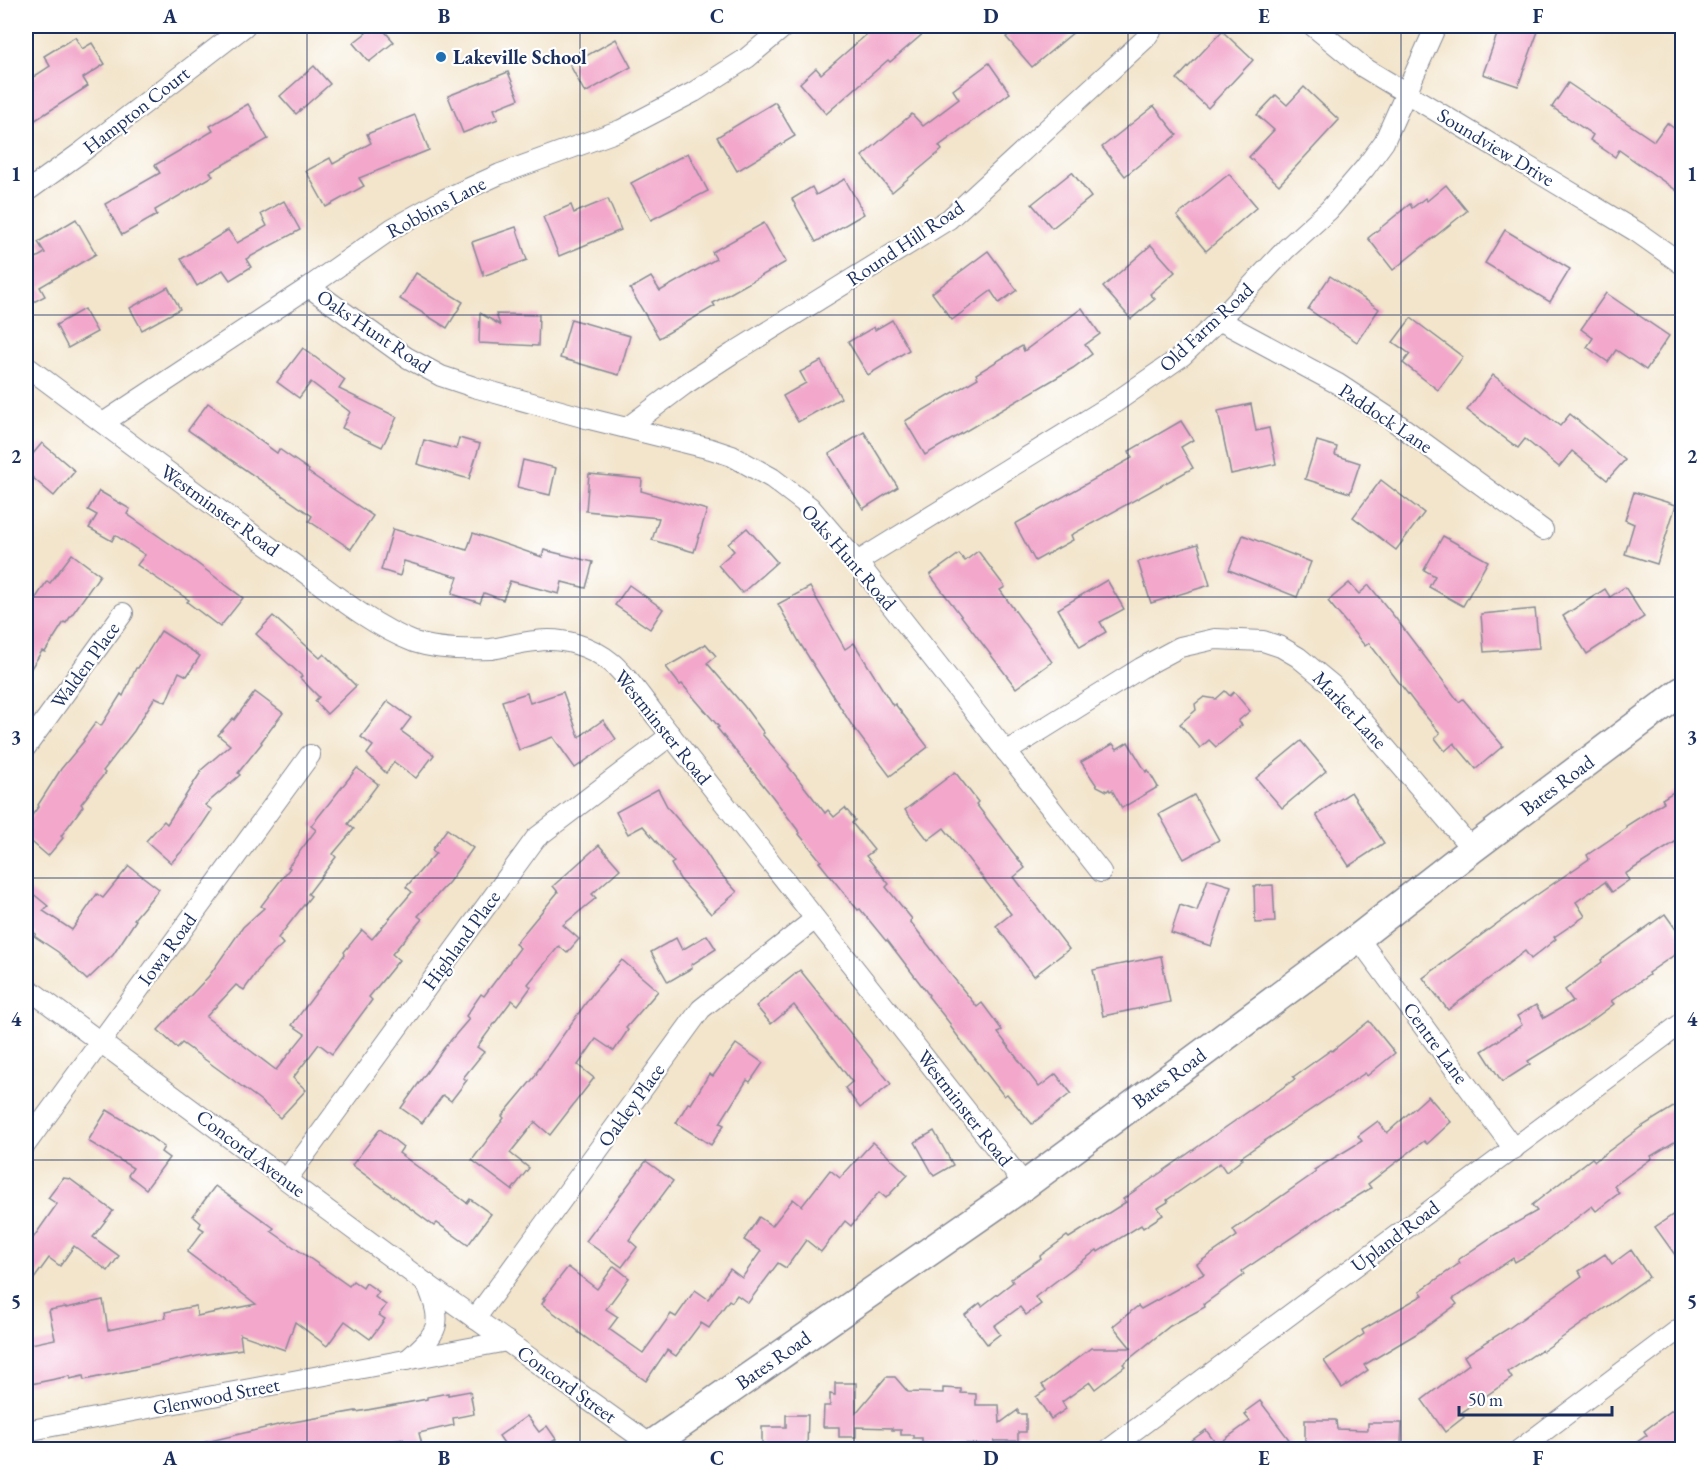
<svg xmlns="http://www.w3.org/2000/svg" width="1708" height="1475" viewBox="0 0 1708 1475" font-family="'EB Garamond',serif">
<rect width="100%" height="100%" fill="#fff"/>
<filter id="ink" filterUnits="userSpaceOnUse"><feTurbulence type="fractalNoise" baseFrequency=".0167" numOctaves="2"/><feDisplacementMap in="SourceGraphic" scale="12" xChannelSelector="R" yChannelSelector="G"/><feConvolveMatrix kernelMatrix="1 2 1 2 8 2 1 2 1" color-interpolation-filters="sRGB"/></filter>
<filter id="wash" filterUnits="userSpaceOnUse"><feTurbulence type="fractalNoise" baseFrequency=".008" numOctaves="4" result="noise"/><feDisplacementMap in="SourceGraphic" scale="24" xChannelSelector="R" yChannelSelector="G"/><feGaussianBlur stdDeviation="1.35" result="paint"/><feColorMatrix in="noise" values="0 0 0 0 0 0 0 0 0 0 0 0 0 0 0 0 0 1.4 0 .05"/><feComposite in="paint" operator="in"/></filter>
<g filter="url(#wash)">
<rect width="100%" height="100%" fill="#f3e5cc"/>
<g id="blocks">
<!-- building -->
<g fill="#f2a7cb">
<polygon points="360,26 380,26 394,42 369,62 353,43 366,33"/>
<polygon points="858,26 932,26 890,62 888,60 826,114 800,83 816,68 821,74 866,35"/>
<polygon points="1020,26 1081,26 1032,67 1006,37"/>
<polygon points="1500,26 1540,26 1518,86 1483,74"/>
<polygon points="1222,31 1253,60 1208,108 1177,79"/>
<polygon points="75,37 82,49 92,43 105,64 83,78 88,86 26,126 26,82 50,66 44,56"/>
<polygon points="616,39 631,67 585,93 570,65"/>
<polygon points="989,63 1010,93 939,146 942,150 892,192 862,156 912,114 923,126 959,99 953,90"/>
<polygon points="314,66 330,84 296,114 280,96"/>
<polygon points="508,72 519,99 494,109 498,119 463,133 448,96"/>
<polygon points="1568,83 1654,141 1667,123 1683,135 1683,195 1619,150 1615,157 1590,140 1593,135 1552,107"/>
<polygon points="1304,87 1339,120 1279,185 1249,157 1274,130 1257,115 1276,95 1287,105"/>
<polygon points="775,102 795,136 737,171 717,137"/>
<polygon points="248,104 268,139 210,172 213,176 155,210 157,215 122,235 105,204 160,173 155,165 213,131 210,126"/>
<polygon points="1154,106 1177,135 1125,176 1102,147"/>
<polygon points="415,115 429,150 359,178 364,186 326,207 306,171 330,158 333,164 371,143 367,134"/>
<polygon points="688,153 708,191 651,220 631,183"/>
<polygon points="1072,172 1091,197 1052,228 1032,204"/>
<polygon points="1229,174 1257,207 1206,251 1177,216"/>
<polygon points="845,179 864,214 816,242 792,199 812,187 816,195"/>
<polygon points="1446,185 1467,211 1393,270 1368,238 1410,204 1412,208 1425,198 1427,201"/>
<polygon points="608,199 621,230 559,256 543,217 571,205 574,213"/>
<polygon points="284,201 300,230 246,259 251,267 230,280 223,270 197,286 181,259 228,230 237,243 267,226 261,214"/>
<polygon points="76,219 96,254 40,287 45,296 26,306 26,261 27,263 45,253 38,242"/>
<polygon points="764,223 786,262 713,303 715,306 659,338 630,289 651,277 660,291 716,259 712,252"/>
<polygon points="516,227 527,260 483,276 483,271 482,272 472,242"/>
<polygon points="1505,230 1570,269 1550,302 1485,263"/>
<polygon points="1151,245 1175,272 1150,294 1155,299 1131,319 1103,287"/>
<polygon points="988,251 1017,290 999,303 991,291 952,320 932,293"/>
<polygon points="416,273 463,302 447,328 400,299"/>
<polygon points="1330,276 1379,309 1357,342 1308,309"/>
<polygon points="168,287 180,309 142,330 130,308"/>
<polygon points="1606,293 1669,336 1646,370 1616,350 1608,362 1587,347 1593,338 1581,329"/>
<polygon points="1082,308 1100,334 1085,345 1092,354 1073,368 925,455 905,421 978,378 976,374 1022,346 1024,351"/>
<polygon points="84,309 97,332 68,348 56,325"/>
<polygon points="480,313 500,325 496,314 539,315 538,346 479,343"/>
<polygon points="1411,318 1463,357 1438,390 1403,363 1410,354 1393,342"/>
<polygon points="571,319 630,336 619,375 560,358"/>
<polygon points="892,320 909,350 868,375 848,342 874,327 875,330"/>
<polygon points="303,348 345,380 339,389 397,417 382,447 342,428 350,412 311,382 299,398 277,382"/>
<polygon points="821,361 841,398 798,422 783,396 806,383 800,372"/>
<polygon points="1493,375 1560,426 1570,414 1625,460 1607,480 1572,451 1559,467 1525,439 1518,448 1467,410"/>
<polygon points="208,403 277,453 279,449 309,470 308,472 373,516 351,549 309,521 312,516 188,430"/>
<polygon points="1251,404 1256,431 1269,428 1276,464 1231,474 1218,411"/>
<polygon points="1181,421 1193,440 1181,447 1193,468 1071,535 1073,540 1035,561 1015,524 1132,458 1129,451"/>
<polygon points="864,432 898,487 863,509 829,454"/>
<polygon points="459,438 480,444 469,479 417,464 424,440 456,449"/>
<polygon points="1317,441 1337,447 1335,455 1360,463 1350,493 1305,479"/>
<polygon points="42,443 75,471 54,496 26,472 26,462"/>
<polygon points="523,460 556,468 550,495 517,487"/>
<polygon points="589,474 642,479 641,491 707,510 694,552 652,540 659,518 586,511"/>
<polygon points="1381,480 1424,513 1396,550 1353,517"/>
<polygon points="99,491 130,509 127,514 186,555 243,598 220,627 187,602 189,600 137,565 145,555 115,535 112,541 89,528 97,515 88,510"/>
<polygon points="1634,492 1676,505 1657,564 1625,554 1634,524 1625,520"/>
<polygon points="747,528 777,562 742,593 718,565 734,551 728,544"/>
<polygon points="393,529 467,550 473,533 542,557 544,550 593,562 586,588 562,582 559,594 510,581 503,600 484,593 480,603 452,594 458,577 404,561 400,576 381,570"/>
<polygon points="1243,535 1311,562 1297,597 1229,570"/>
<polygon points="1443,536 1488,561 1463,606 1429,587 1435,576 1424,570"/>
<polygon points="1198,544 1210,585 1151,603 1138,562"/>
<polygon points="978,551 1005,587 1000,590 1052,662 1016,688 930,575 959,554 965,561"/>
<polygon points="72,554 100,575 66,623 64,622 45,652 42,651 26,676 26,613 47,581 50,583"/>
<polygon points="1107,580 1124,609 1100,622 1106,632 1080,647 1058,609"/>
<polygon points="1349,583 1359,594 1369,585 1397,620 1459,702 1463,699 1503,746 1476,769 1454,743 1445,751 1435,738 1440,733 1417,706 1369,643 1365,646 1328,601"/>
<polygon points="629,585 663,609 650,629 615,605"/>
<polygon points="810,587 845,649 854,643 893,706 895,704 928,747 890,776 853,727 801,645 778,604"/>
<polygon points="1625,587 1644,617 1587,654 1563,616 1605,589 1610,597"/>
<polygon points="1535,609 1539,648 1484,652 1481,614"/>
<polygon points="273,616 320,658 324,654 356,686 327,714 315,701 319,697 300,678 302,676 256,634"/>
<polygon points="161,631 200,656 187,676 179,672 166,702 155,697 134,731 103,771 105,773 81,804 83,806 61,836 63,838 48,856 26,837 26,823 39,806 38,805 61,769 84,741 83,740 96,722 101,726 121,694 123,696 136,668 138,668"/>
<polygon points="706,644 716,656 707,663 744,706 764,733 762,734 789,765 788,766 825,813 828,810 834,817 845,808 855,820 852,823 874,850 866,856 889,884 886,887 912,919 910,921 952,976 977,1007 982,1003 1002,1030 998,1033 1039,1087 1056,1074 1071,1093 1032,1124 1007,1094 1004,1096 966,1047 950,1026 951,1025 928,996 929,995 887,940 886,941 860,909 858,910 843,892 819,862 821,861 799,834 800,833 772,796 717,728 719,727 682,684 680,685 666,667"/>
<polygon points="1225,691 1230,696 1234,692 1250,711 1238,721 1242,725 1216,747 1209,740 1200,748 1180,724 1196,710 1195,704 1204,697 1216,699"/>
<polygon points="255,692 283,713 261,742 262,743 238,773 240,775 205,805 212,810 192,840 171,863 146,841 164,821 167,824 201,772 200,771 230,745 218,735 233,718 234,720"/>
<polygon points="563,692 579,737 603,720 616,739 575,768 553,737 519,750 502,701 527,693 530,703"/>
<polygon points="388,701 411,718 401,731 434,755 416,778 394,762 386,773 367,754 373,746 361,737"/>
<polygon points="1301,741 1326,771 1282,808 1256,778"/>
<polygon points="1128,742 1146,772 1148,770 1158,787 1122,808 1112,790 1110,791 1109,789 1107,791 1097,786 1081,762 1113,744 1117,749"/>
<polygon points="357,768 378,784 348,824 354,829 333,854 336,857 308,894 311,896 278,938 283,944 264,962 244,990 236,985 206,1017 276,1070 305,1034 292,1025 345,954 344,952 362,930 372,939 412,892 406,887 436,853 432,850 447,829 473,848 449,882 418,916 422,919 392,954 399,960 369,997 372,1000 332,1054 319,1044 293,1078 306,1090 280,1118 260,1100 218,1069 182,1043 177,1048 158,1030 209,976 243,927 264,908 261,906 290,868 288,867 316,830 311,826"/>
<polygon points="955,772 978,802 976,804 1025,868 1014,877 1069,949 1034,976 996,926 1011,914 944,828 928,840 905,810"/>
<polygon points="1683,786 1683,837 1625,874 1629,880 1612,892 1605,882 1576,902 1585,916 1554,937 1556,939 1531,959 1525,951 1448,1010 1423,978 1525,903 1589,859 1587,855 1627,828 1626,826 1664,802 1662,799"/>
<polygon points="658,789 668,808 700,845 701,845 717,870 737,892 711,914 680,879 671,864 674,862 643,826 628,834 616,812"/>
<polygon points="1351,792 1384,843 1349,866 1316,815"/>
<polygon points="1194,795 1219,840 1184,859 1159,814"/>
<polygon points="599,845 620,869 592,894 596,898 563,925 579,939 567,953 559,946 528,984 531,987 518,1005 512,1000 477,1047 484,1052 463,1078 467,1080 451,1101 443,1095 422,1123 401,1108 444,1048 469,1019 466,1016 481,994 484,996 520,948 515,944 558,892 553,886"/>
<polygon points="129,866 159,889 134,919 136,920 113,955 87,980 58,952 34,936 36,934 29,929 26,934 26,888 48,906 43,911 72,930 97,894 103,898"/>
<polygon points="1208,879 1231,886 1211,946 1171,933 1180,905 1197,911"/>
<polygon points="1273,885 1275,922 1255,923 1254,886"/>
<polygon points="1665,914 1683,939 1683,949 1648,973 1649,975 1611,1001 1614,1004 1583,1027 1528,1061 1530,1064 1502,1082 1482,1051 1522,1025 1517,1016 1536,1005 1544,1018 1573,1001 1565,990 1602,962 1601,960"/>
<polygon points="707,935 716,949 691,965 692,968 668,982 651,952 676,938 682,950"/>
<polygon points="1161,956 1170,1002 1103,1016 1093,970"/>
<polygon points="622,960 658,991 626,1028 628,1030 614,1051 596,1039 578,1065 594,1078 550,1135 535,1122 510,1153 529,1168 512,1190 472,1160 504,1118 502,1116 537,1074 536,1073 593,993"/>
<polygon points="800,970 891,1084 860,1108 845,1088 852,1082 794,1005 771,1024 756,1006"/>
<polygon points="1369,1021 1395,1053 1367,1076 1365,1073 1241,1157 1243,1159 1226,1172 1220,1163 1167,1200 1168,1202 1158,1208 1163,1215 1143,1228 1141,1225 1098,1252 1097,1250 1035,1297 1041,1304 1026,1315 1020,1307 994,1326 1000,1334 987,1344 965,1315 980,1303 982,1306 1013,1282 1011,1279 1041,1258 1040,1256 1067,1236 1069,1238 1126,1202 1123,1199 1295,1079 1293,1077 1331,1050 1332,1051"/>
<polygon points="736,1044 763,1063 750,1082 747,1080 720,1123 724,1125 711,1145 676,1123 688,1103 691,1104 709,1074 713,1076"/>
<polygon points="1428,1096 1451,1122 1427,1144 1424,1141 1368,1184 1371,1188 1338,1208 1337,1207 1242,1271 1244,1275 1204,1304 1205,1307 1170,1326 1123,1364 1125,1366 1095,1389 1090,1382 1062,1402 1066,1409 1051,1419 1036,1397 1046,1390 1042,1385 1091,1348 1131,1348 1113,1326 1138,1306 1141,1309 1204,1274 1197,1264 1237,1236 1233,1230 1316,1172 1314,1170 1362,1141 1358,1136 1378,1121 1387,1133"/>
<polygon points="1683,1101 1683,1137 1651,1156 1652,1158 1614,1186 1619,1193 1596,1211 1592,1206 1534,1251 1515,1262 1513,1258 1453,1299 1457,1304 1416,1334 1364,1365 1368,1370 1342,1388 1324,1361 1364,1334 1362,1330 1423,1295 1420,1291 1460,1263 1458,1260 1496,1234 1537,1211 1532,1205 1592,1158 1595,1161 1641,1127"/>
<polygon points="107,1110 145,1133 164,1147 161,1152 169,1158 146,1189 128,1175 133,1168 88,1141"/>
<polygon points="380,1129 403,1147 399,1153 467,1203 470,1199 491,1214 468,1245 437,1223 434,1226 352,1165"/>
<polygon points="934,1131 953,1165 934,1176 915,1142"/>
<polygon points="873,1142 908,1175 886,1198 879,1192 851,1226 845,1221 821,1252 806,1240 786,1268 778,1263 748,1303 737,1295 732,1302 729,1300 709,1328 701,1323 676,1356 667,1350 646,1381 578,1332 578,1331 542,1304 545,1299 543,1299 568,1267 597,1289 614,1266 629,1278 606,1309 618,1317 609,1329 643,1353 671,1314 676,1317 695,1290 708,1299 730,1269 742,1278 761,1251 744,1240 759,1217 772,1226 793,1199 802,1206 830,1170 840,1178"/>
<polygon points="646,1161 673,1181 629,1240 637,1247 622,1267 586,1241"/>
<polygon points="63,1178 70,1179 113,1211 93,1237 119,1256 108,1271 74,1246 60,1266 49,1258 26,1290 26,1248 57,1204 48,1198"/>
<polygon points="215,1186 274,1228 271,1231 349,1286 353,1281 363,1288 366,1283 379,1292 375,1297 386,1305 379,1315 385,1319 370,1339 345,1321 327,1346 295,1322 285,1350 240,1334 242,1349 207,1354 84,1380 83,1376 70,1379 70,1376 26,1385 26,1345 55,1339 49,1310 66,1307 66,1308 103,1300 108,1330 166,1318 165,1312 196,1306 197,1316 256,1304 187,1252 204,1230 199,1227 201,1223 193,1216"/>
<polygon points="1683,1208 1683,1266 1655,1227"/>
<polygon points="1631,1250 1649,1277 1543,1351 1541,1350 1508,1372 1512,1378 1461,1413 1464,1417 1445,1432 1422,1400 1469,1364 1464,1356 1509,1328 1582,1276 1579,1271 1605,1254 1612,1264"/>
<polygon points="886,1377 895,1377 908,1392 943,1393 943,1388 961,1389 961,1393 976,1394 976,1405 999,1405 1000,1423 1018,1410 1018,1414 1026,1414 1026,1432 1018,1432 1018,1441 994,1441 994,1444 922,1443 922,1438 913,1438 913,1435 901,1435 901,1430 892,1430 892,1428 856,1427 856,1437 839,1437 839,1427 823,1427 824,1406 830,1406 830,1394 835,1395 835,1383 856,1383 856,1413"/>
<polygon points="470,1391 474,1414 453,1418 454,1425 419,1433 423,1449 405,1449 403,1439 363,1446 363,1449 203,1449 202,1443 282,1424 356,1411 356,1412 427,1399 427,1397 448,1393 448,1395"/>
<polygon points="1260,1401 1291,1442 1281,1449 1180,1449 1206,1430 1217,1445 1250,1421 1245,1415 1247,1414 1246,1411"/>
<polygon points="1683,1402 1683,1449 1627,1449 1647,1435 1644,1431"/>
<polygon points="786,1415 808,1415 807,1449 762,1449 762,1427 786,1427"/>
<polygon points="527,1416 539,1432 547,1426 556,1439 549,1444 553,1449 508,1449 499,1436"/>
<polygon points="1305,1420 1336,1420 1337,1429 1368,1430 1368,1423 1402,1423 1401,1447 1361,1446 1305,1447"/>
</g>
</g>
</g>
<g filter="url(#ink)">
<use href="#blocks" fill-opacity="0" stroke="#878a95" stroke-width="1.5"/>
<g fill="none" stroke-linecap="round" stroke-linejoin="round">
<!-- street casing -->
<g stroke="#878a95" stroke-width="22">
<g id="street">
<polyline points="1313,26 1363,67 1637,232 1682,264"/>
<polyline points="26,192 83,151 245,26"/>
<polyline points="309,287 406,357 441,376 474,387 586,418 711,449 732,456 772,478 810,507 857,562 1101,872"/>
<polyline points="1219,320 1338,384 1391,419 1543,530"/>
<path d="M26,366C111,429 195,493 281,555C323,585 367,624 414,642C438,650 466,650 491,649C506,647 521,642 536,641C563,637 591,646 612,663C630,679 644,701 658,719L1025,1185"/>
<polyline points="103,423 309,287 393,228 445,199 500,174 621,130 694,92 747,58 785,26"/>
<polyline points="628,427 684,385 733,353 949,219 1145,39 1154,26"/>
<polyline points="857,562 1113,404 1182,356 1219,320 1286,249 1329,210 1365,168 1384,142 1436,26"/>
<polyline points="26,747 123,613"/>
<polyline points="1006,752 1141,668 1180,647 1215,639 1263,641 1281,647 1298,657 1332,685 1472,849"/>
<polyline points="1358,938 1514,1149"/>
<polyline points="26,987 427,1284 658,1450"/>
<polyline points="26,1144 310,755"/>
<polyline points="287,1179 536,838 671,735"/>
<polyline points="475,1319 701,1009 815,919"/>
<path d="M407,1360C439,1332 444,1325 427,1284"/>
<polyline points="26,1431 507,1341"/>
<polyline points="1108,1450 1682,1023"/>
<polyline points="1519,1450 1682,1327"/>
</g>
</g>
<!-- secondary casing -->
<g stroke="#878a95" stroke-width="31">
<polyline id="secondary" points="644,1450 1025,1185 1358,938 1472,849 1682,691"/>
</g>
<!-- street -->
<use href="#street" stroke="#fff" stroke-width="20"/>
<!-- secondary -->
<use href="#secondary" stroke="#fff" stroke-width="28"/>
</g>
</g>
<!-- grid -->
<path fill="none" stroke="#1b2f5e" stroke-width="1.5" stroke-opacity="0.55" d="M307,26V1450M580,26V1450M854,26V1450M1128,26V1450M1401,26V1450M26,315H1682M26,597H1682M26,878H1682M26,1160H1682"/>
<!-- markers -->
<circle fill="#1f6fb2" stroke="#fff" stroke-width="2" cx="441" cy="57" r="6"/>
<g text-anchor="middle" stroke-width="4.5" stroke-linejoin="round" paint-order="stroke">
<!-- poi labels -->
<g font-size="20" font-weight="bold" fill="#1b2f5e" stroke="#fff" text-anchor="start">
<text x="453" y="64">Lakeville School</text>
</g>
<!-- street labels -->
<g font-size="20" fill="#1b2f5e" stroke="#fff">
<text transform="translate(136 110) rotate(-38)" y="7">Hampton Court</text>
<text transform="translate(1496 147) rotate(31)" y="7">Soundview Drive</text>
<text transform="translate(436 207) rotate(-28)" y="7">Robbins Lane</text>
<text transform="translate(905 243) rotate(-34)" y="7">Round Hill Road</text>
<text transform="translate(1206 327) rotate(-43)" y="7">Old Farm Road</text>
<text transform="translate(374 331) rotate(34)" y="7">Oaks Hunt Road</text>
<text transform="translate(1386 418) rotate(34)" y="7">Paddock Lane</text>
<text transform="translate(220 510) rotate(36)" y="7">Westminster Road</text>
<text transform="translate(849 557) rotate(49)" y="7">Oaks Hunt Road</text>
<text transform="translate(85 665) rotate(-54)" y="7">Walden Place</text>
<text transform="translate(1350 710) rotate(47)" y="7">Market Lane</text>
<text transform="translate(663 727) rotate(51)" y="7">Westminster Road</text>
<text transform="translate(1557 785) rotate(-37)" y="7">Bates Road</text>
<text transform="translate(461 940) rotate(-54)" y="7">Highland Place</text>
<text transform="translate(167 949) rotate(-54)" y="7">Iowa Road</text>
<text transform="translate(1436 1043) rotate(54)" y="7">Centre Lane</text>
<text transform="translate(1169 1078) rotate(-37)" y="7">Bates Road</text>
<text transform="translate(631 1105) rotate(-54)" y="7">Oakley Place</text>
<text transform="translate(965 1108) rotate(52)" y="7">Westminster Road</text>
<text transform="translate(251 1153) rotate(37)" y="7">Concord Avenue</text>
<text transform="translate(1395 1236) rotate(-37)" y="7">Upland Road</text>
<text transform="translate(773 1360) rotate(-35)" y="7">Bates Road</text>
<text transform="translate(567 1384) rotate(36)" y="7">Concord Street</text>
<text transform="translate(216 1396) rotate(-11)" y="7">Glenwood Street</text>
</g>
</g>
<!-- margin -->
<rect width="1708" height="1475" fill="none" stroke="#fff" stroke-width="66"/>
<!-- scale -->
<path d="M1459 1406v9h153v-9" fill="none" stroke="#1b2f5e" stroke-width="3"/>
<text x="1468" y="1406" font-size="18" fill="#1b2f5e" stroke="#ffffff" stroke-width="4.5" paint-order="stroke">50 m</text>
<rect x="33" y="33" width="1642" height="1409" fill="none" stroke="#1b2f5e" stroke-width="2"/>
<g font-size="20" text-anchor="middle" font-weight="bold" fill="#1b2f5e">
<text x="170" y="23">A</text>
<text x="444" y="23">B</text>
<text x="717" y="23">C</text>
<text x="991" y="23">D</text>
<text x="1264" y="23">E</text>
<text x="1538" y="23">F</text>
<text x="16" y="181">1</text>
<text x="1692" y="181">1</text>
<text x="16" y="463">2</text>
<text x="1692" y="463">2</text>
<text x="16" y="744">3</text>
<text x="1692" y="744">3</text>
<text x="16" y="1026">4</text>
<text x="1692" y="1026">4</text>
<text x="16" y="1308">5</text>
<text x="1692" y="1308">5</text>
<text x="170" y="1465">A</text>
<text x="444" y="1465">B</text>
<text x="717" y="1465">C</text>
<text x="991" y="1465">D</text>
<text x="1264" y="1465">E</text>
<text x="1538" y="1465">F</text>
</g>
</svg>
